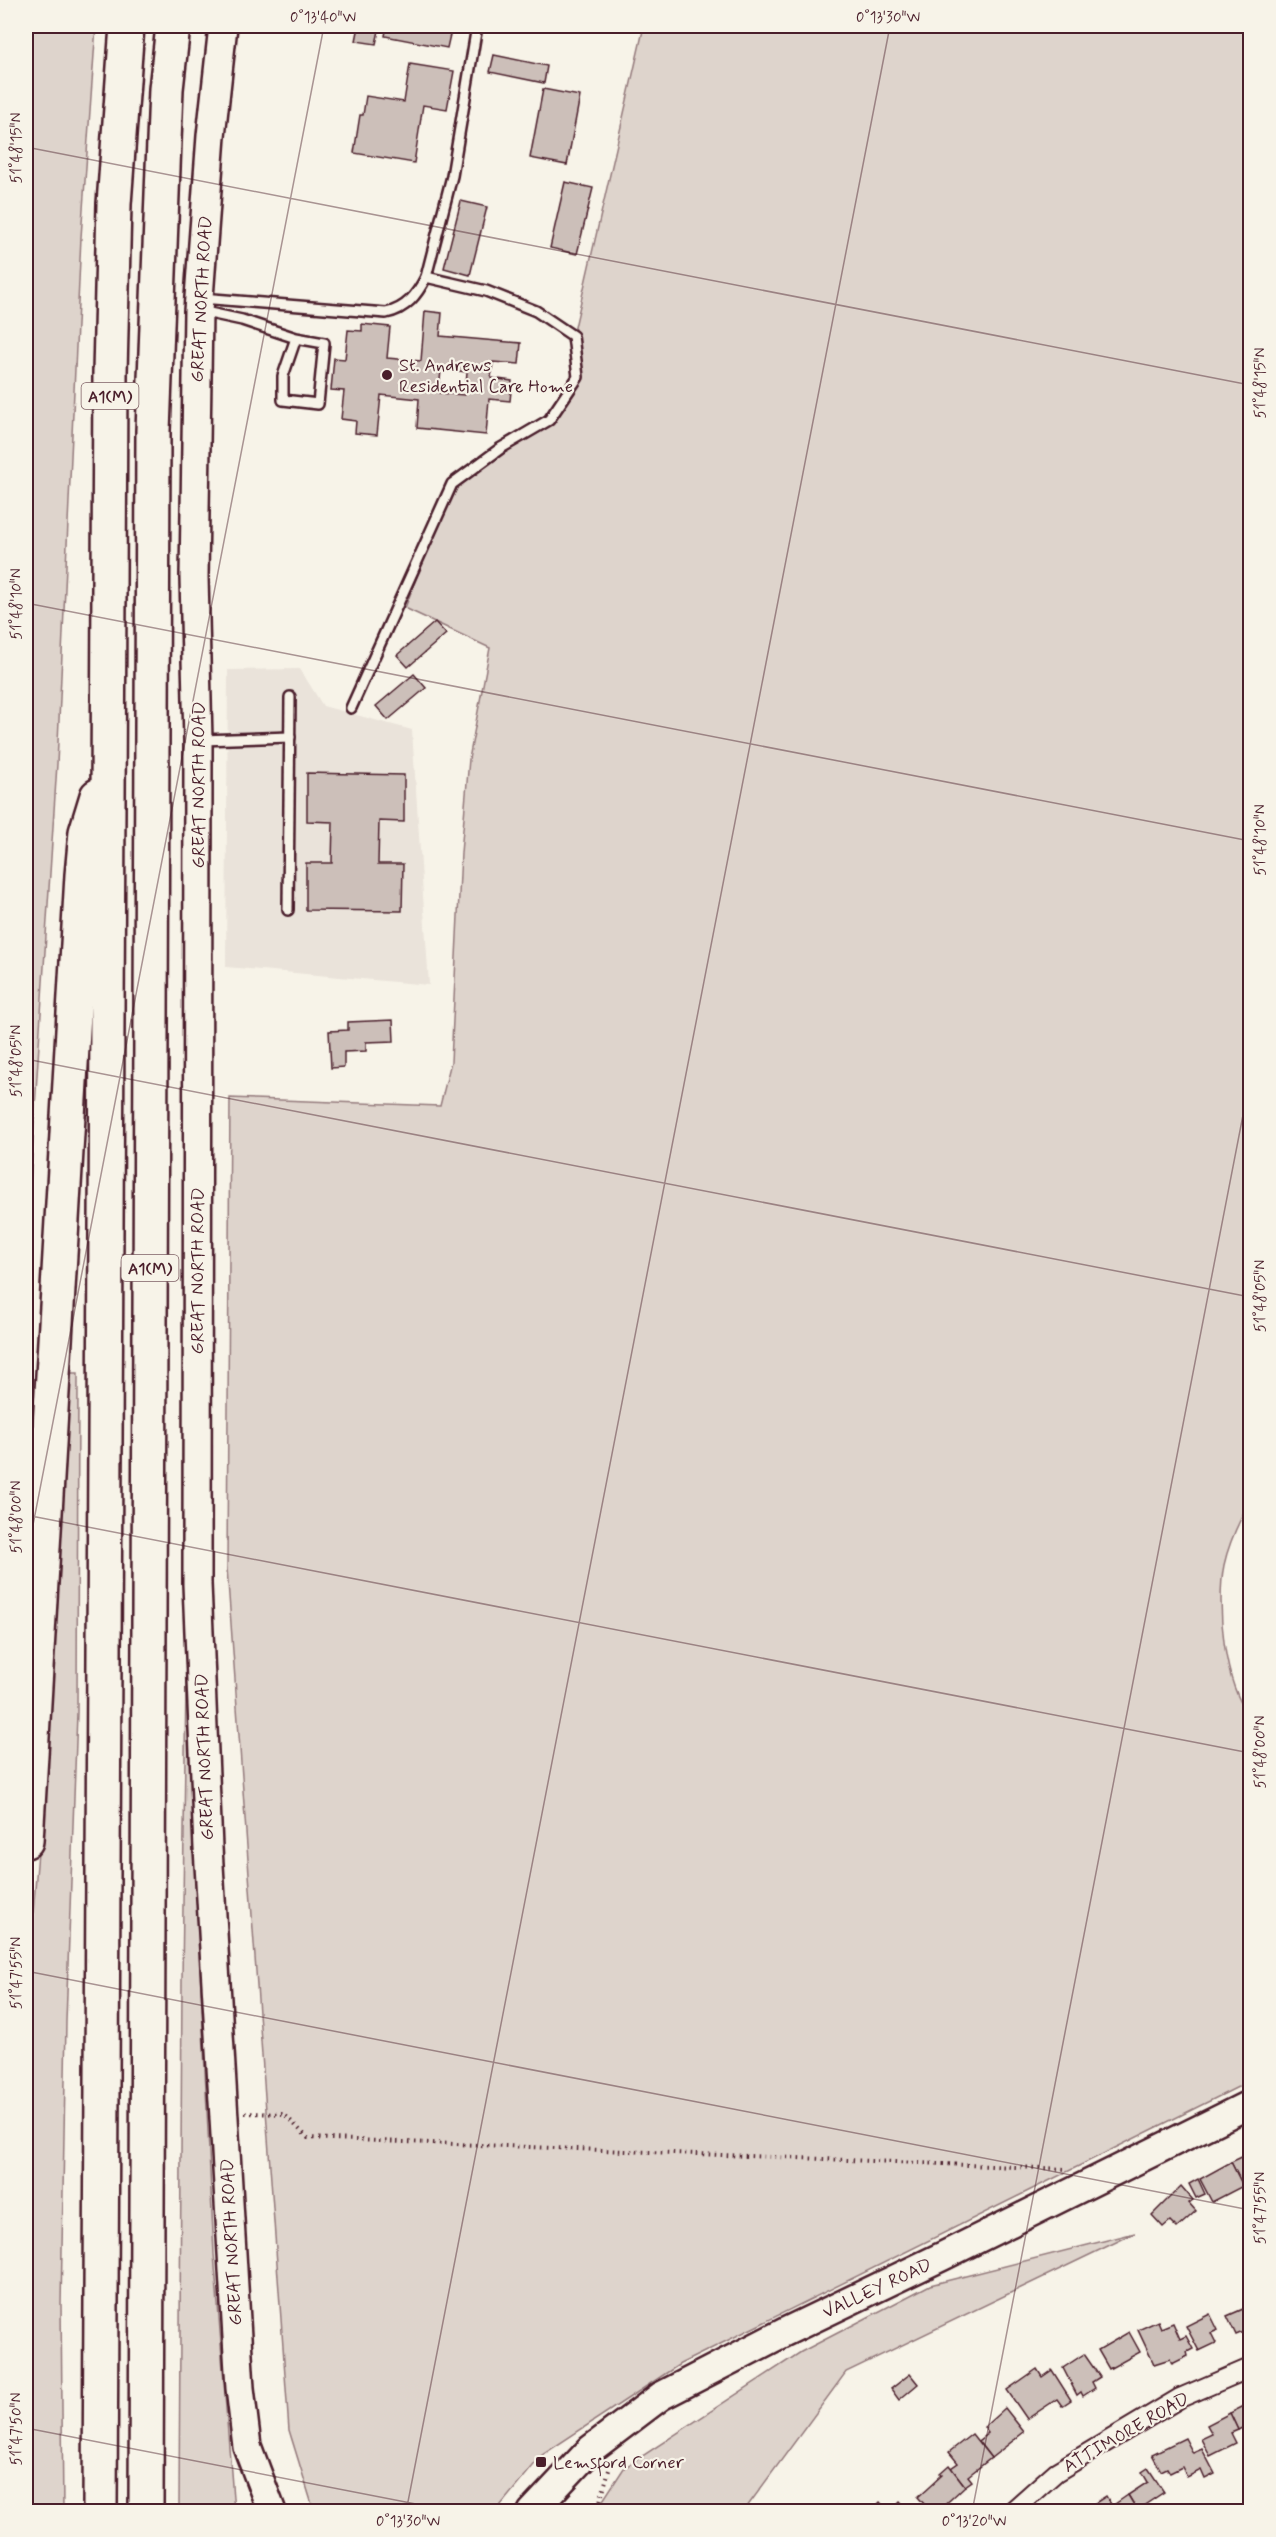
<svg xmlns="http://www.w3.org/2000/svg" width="1276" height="2537" viewBox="0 0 1276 2537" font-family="Mynerve,sans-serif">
<rect width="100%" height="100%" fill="#f7f3e8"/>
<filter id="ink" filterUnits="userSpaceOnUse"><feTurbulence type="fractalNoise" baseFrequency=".0167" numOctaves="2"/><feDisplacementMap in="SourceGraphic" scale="12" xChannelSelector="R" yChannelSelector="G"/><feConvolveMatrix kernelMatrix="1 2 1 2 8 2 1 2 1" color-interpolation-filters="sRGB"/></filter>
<g filter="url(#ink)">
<!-- built -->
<polygon fill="#eae3da" points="300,669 323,706 412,730 429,985 226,967 228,670"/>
<!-- green -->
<g fill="#ded4cc" stroke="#947a7c" stroke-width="1.5">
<polygon points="26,26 96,26 81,237 57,764 26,1247"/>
<path d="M644,26H1250V1501C1239,1521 1229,1542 1224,1565C1216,1604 1224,1686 1250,1716V2081L680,2364L542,2455L496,2511H314L289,2430L227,1568L230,1098L440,1106L451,1062L461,853L469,759L490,648L405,608L452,484L549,420L578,377L573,336Z"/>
<polygon points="64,1373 78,1373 77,1713 66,2021 61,2305 63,2511 26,2512 26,2000 41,1815"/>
<polygon points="186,1681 214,2254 234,2511 179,2511 182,1981"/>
<polygon points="1135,2233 846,2372 744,2511 596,2511 624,2468 801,2352 930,2285"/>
</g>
<!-- building -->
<g fill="#ccbfb9" stroke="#4a1f2b" stroke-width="1.5" fill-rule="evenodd">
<polygon points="359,26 380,26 376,44 356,41"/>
<polygon points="387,26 452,26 447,48 385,36"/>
<polygon points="511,26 540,26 539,30"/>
<polygon points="494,55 547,66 544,83 490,72"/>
<polygon points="410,64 454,71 447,109 423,105 414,163 354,153 360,115 363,115 366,96 404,102"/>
<polygon points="543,89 580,96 567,165 530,158"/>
<polygon points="565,182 593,188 577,254 550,248"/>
<polygon points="461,201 487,207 470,275 444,268"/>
<path d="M425,311L442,313L440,336L521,343L519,364L493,362L491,378L512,381L510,401L489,399L486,435L417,428L419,399L381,395L377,435L355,433L356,421L341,419L344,391L331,390L334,358L345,359L348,330L362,331V324L390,327L387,358L421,361ZM441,369L467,372L465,395L439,393Z"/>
<polygon points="435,622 446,634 408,667 397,655"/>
<polygon points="414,674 426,688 388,720 376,706"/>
<polygon points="307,773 404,775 404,822 379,821 378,864 403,864 402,911 306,910 306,863 332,863 333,822 307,821"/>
<polygon points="393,1020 394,1041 366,1042 366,1051 344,1052 344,1067 331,1068 329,1031 348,1030 348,1022"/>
<polygon points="1250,2153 1250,2182 1243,2186 1231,2162"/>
<polygon points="1231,2162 1243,2186 1212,2202 1200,2179"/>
<polygon points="1198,2179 1205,2194 1196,2198 1189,2184"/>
<polygon points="1181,2186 1193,2200 1189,2203 1196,2211 1177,2228 1170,2221 1163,2227 1152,2215"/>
<polygon points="1250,2306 1250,2329 1236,2335 1227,2316"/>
<polygon points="1210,2314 1218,2330 1211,2333 1216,2343 1199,2351 1186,2326"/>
<polygon points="1158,2321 1161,2328 1173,2323 1180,2339 1186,2336 1193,2349 1187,2352 1188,2356 1172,2364 1170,2359 1154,2364 1138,2330"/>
<polygon points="1129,2332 1140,2352 1109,2369 1098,2350"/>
<polygon points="1084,2354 1100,2377 1092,2382 1095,2388 1083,2396 1081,2392 1077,2395 1063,2368"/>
<polygon points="1037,2369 1042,2377 1052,2370 1071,2400 1062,2406 1057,2399 1027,2419 1007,2390"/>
<polygon points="910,2374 918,2384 899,2400 891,2389"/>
<polygon points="1250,2403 1250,2424 1238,2430 1230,2413"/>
<polygon points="1005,2408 1024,2432 991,2458 978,2441 988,2433 984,2427"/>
<polygon points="1230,2413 1238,2430 1231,2433 1236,2443 1210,2456 1201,2439 1212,2434 1207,2425"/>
<polygon points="972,2434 991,2458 968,2476 972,2481 965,2486 951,2468 958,2463 949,2452"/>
<polygon points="1185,2438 1193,2453 1202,2449 1215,2474 1205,2479 1201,2470 1187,2477 1182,2467 1170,2473 1167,2468 1161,2471 1152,2454"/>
<polygon points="949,2465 965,2486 937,2512 931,2512 918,2497 942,2475 940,2473"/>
<polygon points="1148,2468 1164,2492 1137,2510 1128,2495 1148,2482 1142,2472"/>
<polygon points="1128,2495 1137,2510 1135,2512 1093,2512 1089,2507 1106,2496 1112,2506"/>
<polygon points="880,2502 889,2512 870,2512"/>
<polygon points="900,2502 907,2510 905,2512 890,2512"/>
</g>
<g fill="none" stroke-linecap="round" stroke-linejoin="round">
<!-- service casing -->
<g stroke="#4a1f2b" stroke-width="14">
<g id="service">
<polyline points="426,277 452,176 477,26"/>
<path d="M201,298L386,313C406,309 417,295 426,277L486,291L536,311L573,336L578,377L549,420L501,448L452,484L351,708"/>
<polyline points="200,311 242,320 296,338 324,343 318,404 283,400 283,376 296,338"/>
<polyline points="201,740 290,737"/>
<polyline points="288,910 290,697"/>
</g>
</g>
<!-- minor casing -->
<g stroke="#4a1f2b" stroke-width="22">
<polyline id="minor" points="1011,2512 1056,2472 1180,2398 1250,2368"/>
</g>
<!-- secondary casing -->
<g stroke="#4a1f2b" stroke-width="32">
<g id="secondary">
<polyline points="223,26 211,136 198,311 194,577 198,741 197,1584 208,1848 240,2388 247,2446 272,2512"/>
<polyline points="532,2512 591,2449 661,2396 785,2332 943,2256 1250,2104"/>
</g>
</g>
<!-- motorway casing -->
<g stroke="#4a1f2b" stroke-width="38">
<g id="motorway">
<polyline points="26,1841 82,875 86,832 97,796"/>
<polyline points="100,2512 110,373 114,204 127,26"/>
<polyline points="146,2512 153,431 166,89 173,26"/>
</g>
</g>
<!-- path -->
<g stroke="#4a1f2b" stroke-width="4" stroke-dasharray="1.5 4.5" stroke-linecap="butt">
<polyline points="245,2113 284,2114 308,2138 1066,2169"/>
<polyline points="597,2512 611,2463"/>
</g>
<!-- service -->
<use href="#service" stroke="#f7f3e8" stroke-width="9"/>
<!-- minor -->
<use href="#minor" stroke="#f7f3e8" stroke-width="18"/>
<!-- secondary -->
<use href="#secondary" stroke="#f7f3e8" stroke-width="27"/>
<!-- motorway -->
<use href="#motorway" stroke="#f7f3e8" stroke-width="33"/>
</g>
</g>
<!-- ticks -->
<path fill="none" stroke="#4a1f2b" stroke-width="1.5" stroke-opacity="0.45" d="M26,147L1250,385M26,603L1250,841M26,1059L1250,1297M26,1515L1250,1753M26,1561L324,26M26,1971L1250,2210M26,2428L457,2512M406,2512L890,26M972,2512L1250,1079"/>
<!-- markers -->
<g fill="#4a1f2b" stroke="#f7f3e8" stroke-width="2">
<circle cx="387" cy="375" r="6"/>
<rect x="535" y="2456" width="12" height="12" rx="3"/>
</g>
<g text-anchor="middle" stroke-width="4.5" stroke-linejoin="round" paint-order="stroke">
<!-- shield labels -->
<g fill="#f7f3e8" stroke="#7e5f64" stroke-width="1.5">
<rect x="81.5" y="383" width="57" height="26" rx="4.5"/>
<rect x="121.5" y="1255" width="57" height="26" rx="4.5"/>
</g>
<g font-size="16" font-weight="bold" fill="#4a1f2b">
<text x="110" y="402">A1(M)</text>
<text x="150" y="1274">A1(M)</text>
</g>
<!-- street labels -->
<g font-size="18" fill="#4a1f2b" stroke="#f7f3e8">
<text transform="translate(201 299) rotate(-87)" y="6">GREAT NORTH ROAD</text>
<text transform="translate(198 785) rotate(-90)" y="6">GREAT NORTH ROAD</text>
<text transform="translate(197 1271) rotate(-90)" y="6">GREAT NORTH ROAD</text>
<text transform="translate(204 1757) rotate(-92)" y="6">GREAT NORTH ROAD</text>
<text transform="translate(231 2242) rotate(-93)" y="6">GREAT NORTH ROAD</text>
<text transform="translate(877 2288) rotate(-25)" y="6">VALLEY ROAD</text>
<text transform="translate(1126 2432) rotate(-30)" y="6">ATTIMORE ROAD</text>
</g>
<!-- poi labels -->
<g font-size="18" fill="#4a1f2b" stroke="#f7f3e8" text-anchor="start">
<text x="399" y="371">St. Andrews<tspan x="399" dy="21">Residential Care Home</tspan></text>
<text x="553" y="2468">Lemsford Corner</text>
</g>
</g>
<!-- margin -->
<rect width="1276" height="2537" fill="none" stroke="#f7f3e8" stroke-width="66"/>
<rect x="33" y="33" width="1210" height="2471" fill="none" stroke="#4a1f2b" stroke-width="2"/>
<g font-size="15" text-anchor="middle" fill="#4a1f2b">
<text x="323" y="22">0°13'40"W</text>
<text x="888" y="22">0°13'30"W</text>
<text transform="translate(16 148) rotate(-90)" y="5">51°48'15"N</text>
<text transform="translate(1260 383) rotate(-90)" y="5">51°48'15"N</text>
<text transform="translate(16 604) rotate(-90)" y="5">51°48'10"N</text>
<text transform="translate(1260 840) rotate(-90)" y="5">51°48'10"N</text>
<text transform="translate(16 1061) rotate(-90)" y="5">51°48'05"N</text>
<text transform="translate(1260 1296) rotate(-90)" y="5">51°48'05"N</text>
<text transform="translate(16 1517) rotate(-90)" y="5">51°48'00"N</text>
<text transform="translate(1260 1752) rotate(-90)" y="5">51°48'00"N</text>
<text transform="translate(16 1973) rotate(-90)" y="5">51°47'55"N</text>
<text transform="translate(1260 2208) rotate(-90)" y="5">51°47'55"N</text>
<text transform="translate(16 2429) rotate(-90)" y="5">51°47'50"N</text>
<text x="408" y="2526">0°13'30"W</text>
<text x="974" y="2526">0°13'20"W</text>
</g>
</svg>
